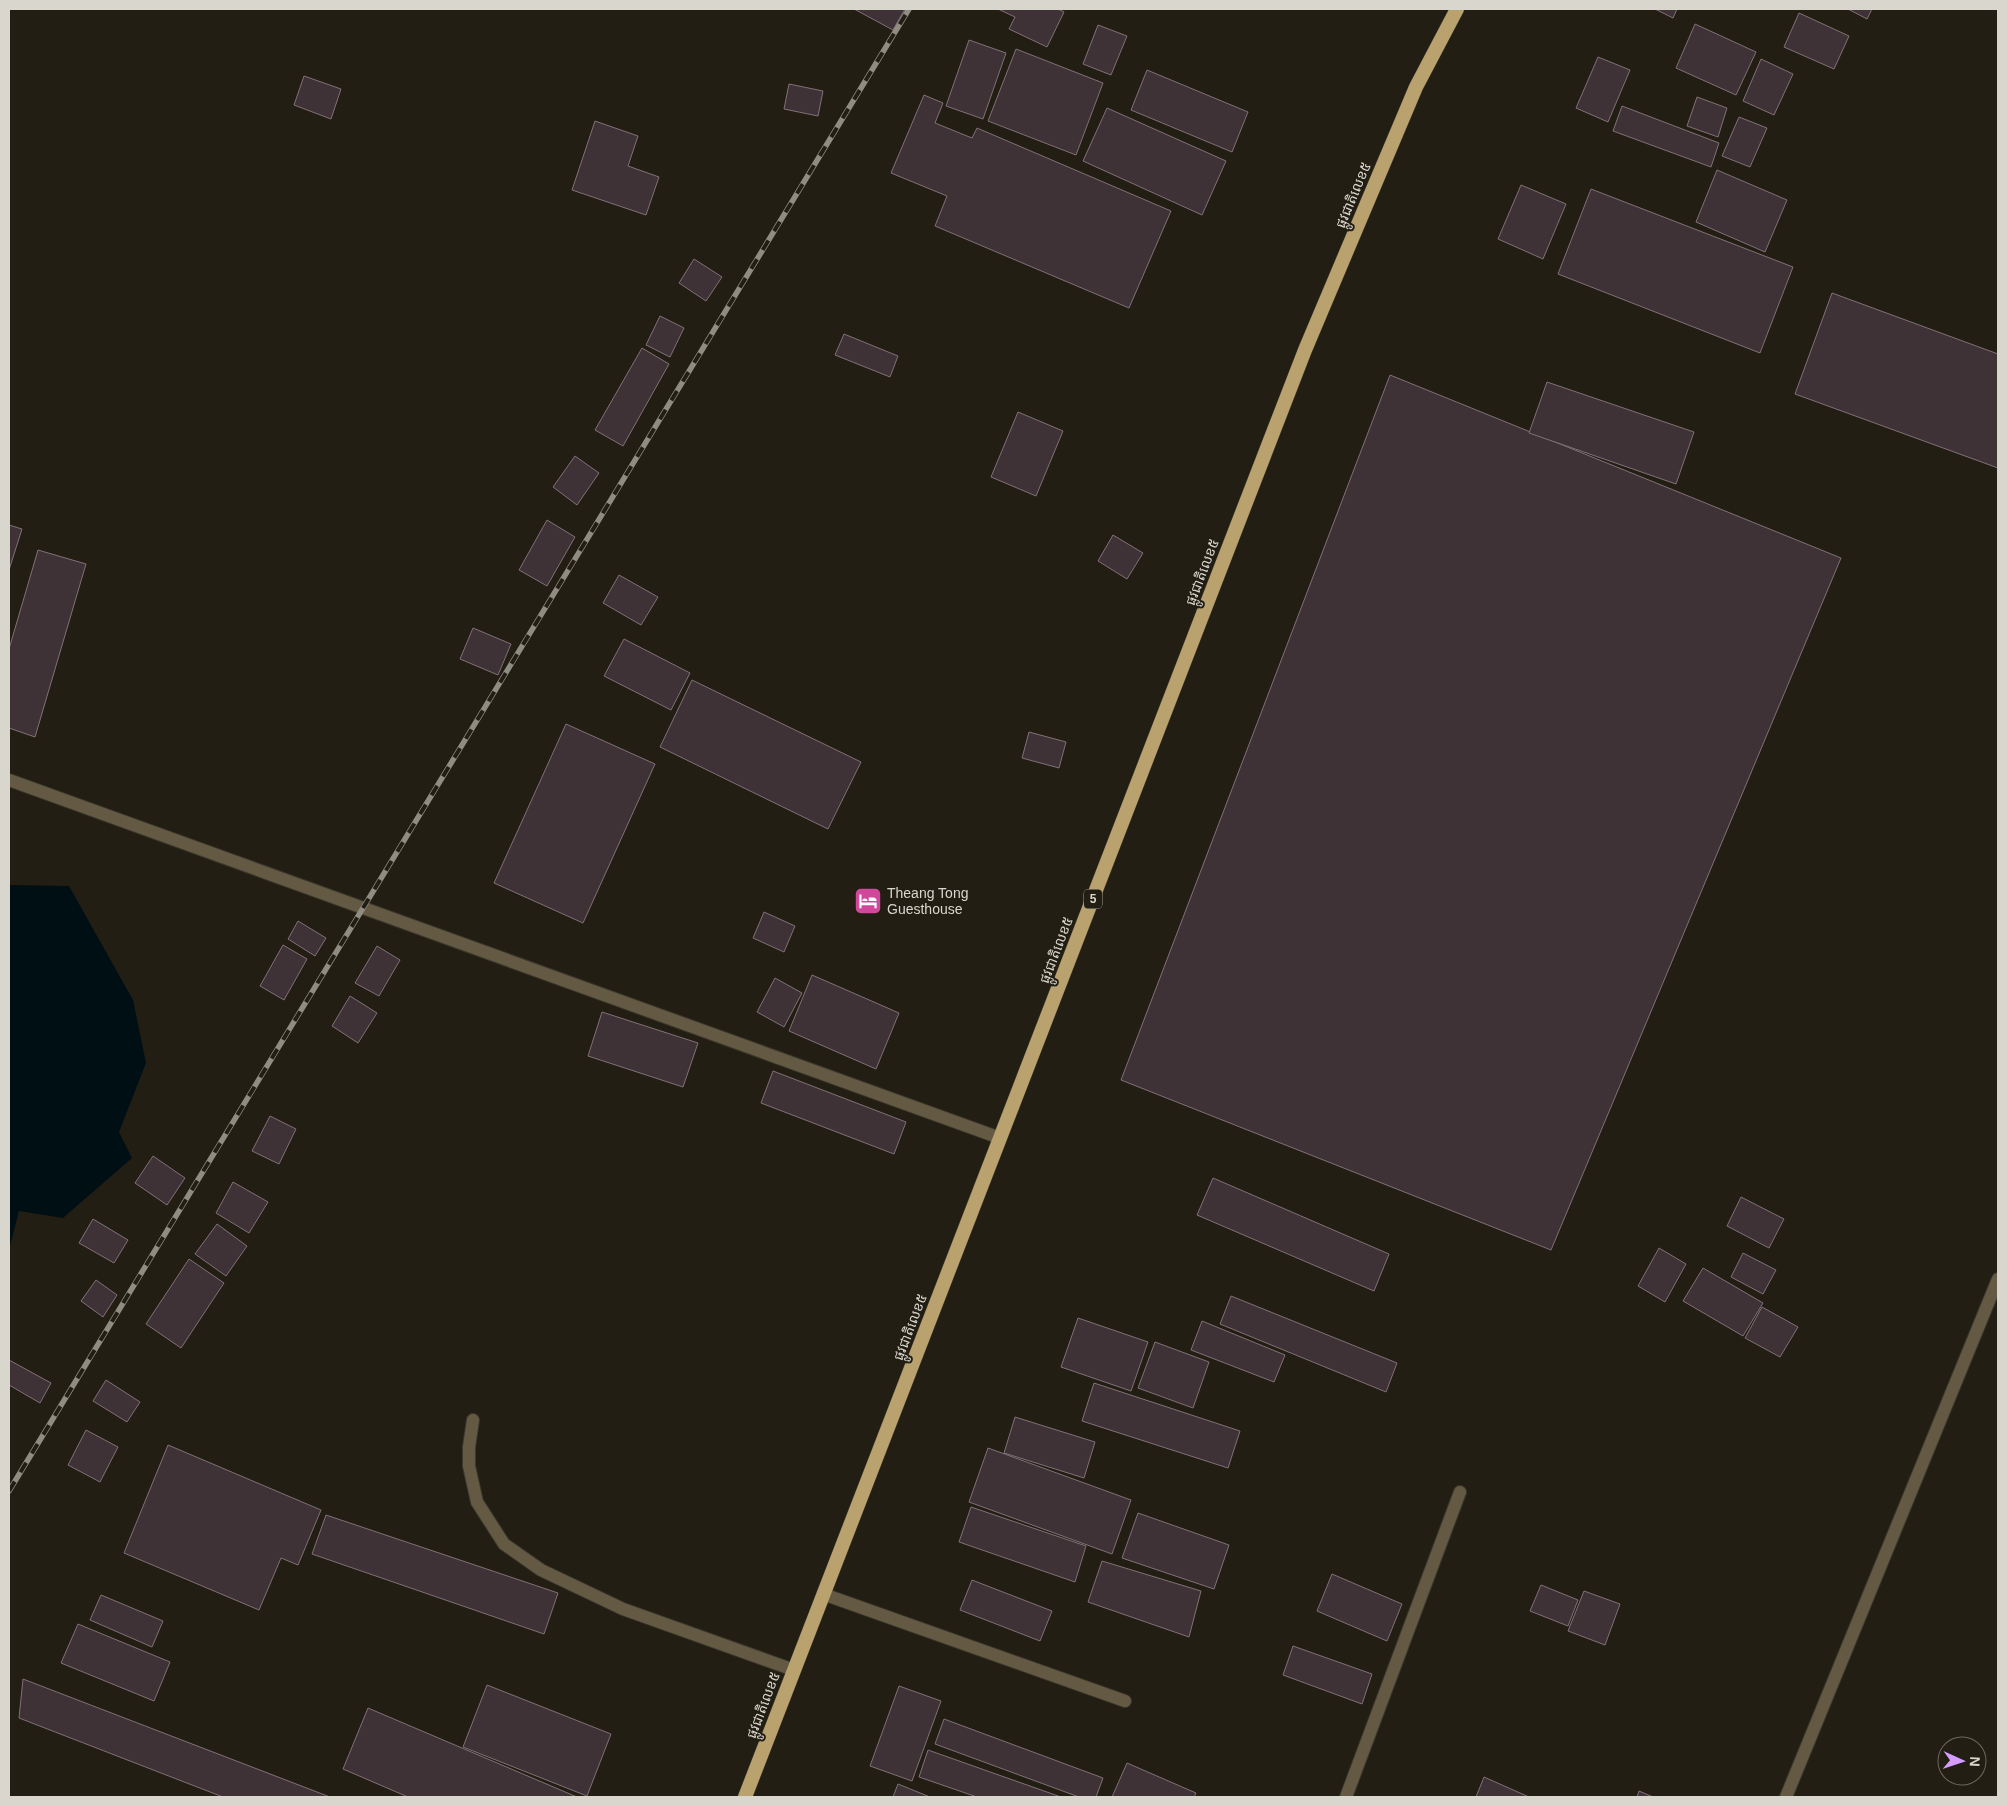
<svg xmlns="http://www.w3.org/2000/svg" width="2007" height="1806" viewBox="0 0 2007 1806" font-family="Arial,'Noto Sans Khmer',sans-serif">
<rect width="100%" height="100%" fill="#231e13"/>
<!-- water -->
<polygon fill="#000f13" points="9,885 69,886 133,1000 146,1063 119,1132 132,1158 63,1218 19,1211 9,1250"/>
<!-- building -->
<g fill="#3f3237" stroke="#817177">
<polygon points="854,9 905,9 893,30"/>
<polygon points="998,9 1058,9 1064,12 1047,47 1009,29 1015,17"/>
<polygon points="1655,9 1677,9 1673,18"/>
<polygon points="1848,9 1872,9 1867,19"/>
<polygon points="1799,13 1849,36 1834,69 1784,47"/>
<polygon points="1695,24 1756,52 1736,95 1676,68"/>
<polygon points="1098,25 1127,36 1111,75 1083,64"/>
<polygon points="969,40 1006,53 983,119 946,106"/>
<polygon points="1016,49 1103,83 1076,155 988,121"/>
<polygon points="1598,57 1630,70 1608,122 1576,108"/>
<polygon points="1761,59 1793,74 1774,115 1743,101"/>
<polygon points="1147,70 1248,112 1232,152 1131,110"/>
<polygon points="304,76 341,89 331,119 294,105"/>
<polygon points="789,84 823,91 818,116 784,109"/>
<polygon points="924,95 943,103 935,123 972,138 977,128 1171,211 1129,308 935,226 947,196 891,173"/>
<polygon points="1697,97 1727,108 1718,137 1687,126"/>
<polygon points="1622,106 1719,143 1711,167 1613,131"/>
<polygon points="1107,108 1226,161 1202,215 1083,161"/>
<polygon points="1739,117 1767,128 1750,167 1722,156"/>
<polygon points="595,121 638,136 628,166 659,177 646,215 572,190"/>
<polygon points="1717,170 1787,200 1765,252 1696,222"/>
<polygon points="1521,185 1566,204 1543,259 1498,239"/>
<polygon points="1591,189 1793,267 1760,353 1558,274"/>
<polygon points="694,259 722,277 706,301 679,283"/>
<polygon points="1832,293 1998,354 1998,468 1795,394"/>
<polygon points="660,316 684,328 670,357 646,345"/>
<polygon points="844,334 898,356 890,377 835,355"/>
<polygon points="642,348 669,364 623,446 595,430"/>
<polygon points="1390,375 1841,558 1551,1250 1121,1080"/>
<polygon points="1547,382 1694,432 1676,484 1529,433"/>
<polygon points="1018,412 1063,431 1036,496 991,477"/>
<polygon points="575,456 599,473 577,505 553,487"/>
<polygon points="547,520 575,537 547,586 519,570"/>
<polygon points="9,525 22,529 9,570"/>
<polygon points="1113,535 1143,553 1127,579 1098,561"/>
<polygon points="38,550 86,564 35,737 9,728 9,649"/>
<polygon points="619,575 658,597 641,625 603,603"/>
<polygon points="473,628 511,644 498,675 460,659"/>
<polygon points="624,639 690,673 671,710 604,676"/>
<polygon points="692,680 861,762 828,829 660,747"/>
<polygon points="566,724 655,764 583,923 494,883"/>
<polygon points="1029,732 1066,742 1059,768 1022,758"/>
<polygon points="764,912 795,926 784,952 753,938"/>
<polygon points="298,921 326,938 315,956 288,939"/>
<polygon points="283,945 307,959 284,1000 260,986"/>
<polygon points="377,946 400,960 379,996 355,983"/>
<polygon points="812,975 899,1013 876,1069 789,1031"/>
<polygon points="775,978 802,993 784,1027 757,1012"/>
<polygon points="350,996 377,1013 358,1043 332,1026"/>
<polygon points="602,1012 698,1043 683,1087 588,1056"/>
<polygon points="773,1071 906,1122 894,1154 761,1103"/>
<polygon points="270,1116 296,1129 279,1164 252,1151"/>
<polygon points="153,1156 185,1178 167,1205 135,1183"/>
<polygon points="1213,1178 1389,1254 1374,1291 1197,1215"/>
<polygon points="233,1182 268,1202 249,1233 216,1213"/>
<polygon points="1741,1197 1784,1219 1769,1248 1727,1226"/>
<polygon points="93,1219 128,1240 114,1263 79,1243"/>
<polygon points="217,1224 247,1246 226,1276 195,1254"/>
<polygon points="1659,1248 1686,1264 1665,1302 1638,1286"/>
<polygon points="1743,1253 1776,1270 1763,1294 1731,1277"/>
<polygon points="189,1259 224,1283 181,1348 146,1324"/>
<polygon points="1703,1268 1763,1303 1743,1336 1683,1301"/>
<polygon points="96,1280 117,1295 103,1317 81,1301"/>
<polygon points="1231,1296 1397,1363 1386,1392 1220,1324"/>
<polygon points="1762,1307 1798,1327 1780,1357 1745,1338"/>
<polygon points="1078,1318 1148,1342 1131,1391 1061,1367"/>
<polygon points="1202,1321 1285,1355 1274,1382 1191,1350"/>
<polygon points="1155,1342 1209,1362 1193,1408 1138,1388"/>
<polygon points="9,1360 51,1383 40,1403 9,1385"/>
<polygon points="106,1380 140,1402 127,1422 93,1401"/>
<polygon points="1094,1383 1240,1431 1228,1468 1082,1421"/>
<polygon points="1015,1417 1095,1442 1084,1478 1004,1453"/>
<polygon points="86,1430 118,1447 100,1482 68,1465"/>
<polygon points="168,1445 321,1510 298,1565 281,1558 259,1610 124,1553"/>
<polygon points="988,1448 1131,1500 1112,1554 969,1502"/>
<polygon points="971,1507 1086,1546 1075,1582 959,1542"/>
<polygon points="1138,1513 1229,1545 1214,1589 1122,1558"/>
<polygon points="326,1515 558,1593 544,1634 312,1554"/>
<polygon points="1102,1561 1201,1591 1189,1637 1088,1602"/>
<polygon points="1332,1574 1402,1604 1387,1641 1317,1611"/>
<polygon points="972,1580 1052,1611 1040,1641 960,1610"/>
<polygon points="1541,1585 1578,1600 1568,1626 1530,1611"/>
<polygon points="1584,1591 1620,1604 1605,1645 1568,1631"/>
<polygon points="101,1595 163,1621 152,1647 90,1620"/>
<polygon points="78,1624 170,1662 154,1701 61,1663"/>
<polygon points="1293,1646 1372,1674 1362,1704 1283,1675"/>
<polygon points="23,1679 330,1797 223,1797 19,1718"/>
<polygon points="487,1685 611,1734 587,1796 463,1747"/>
<polygon points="899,1686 941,1701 912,1781 870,1766"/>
<polygon points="368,1708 577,1797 408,1797 343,1769"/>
<polygon points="944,1719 1103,1778 1096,1797 1079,1797 935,1744"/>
<polygon points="928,1750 1061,1797 977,1797 919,1777"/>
<polygon points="1127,1763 1196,1793 1194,1797 1112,1797"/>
<polygon points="1484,1777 1529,1797 1476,1797"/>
<polygon points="898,1784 930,1797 893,1797"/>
<polygon points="1639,1791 1653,1797 1637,1797"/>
</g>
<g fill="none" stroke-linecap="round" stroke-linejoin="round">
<!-- service casing -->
<g stroke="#3c382d" stroke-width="14">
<g id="service">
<polyline points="473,1420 469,1447 469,1466 477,1502 504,1544 541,1570 623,1609 794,1670"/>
<polyline points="823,1594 1125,1701"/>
</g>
</g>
<!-- minor casing -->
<g stroke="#3c382d" stroke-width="14">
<g id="minor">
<polyline points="9,780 1000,1138"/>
<polyline points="1346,1797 1460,1492"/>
<polyline points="1786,1797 1998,1279"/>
</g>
</g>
<!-- trunk casing -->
<g stroke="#3c382d" stroke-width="15">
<polyline id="trunk" points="745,1797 1305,350 1416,87 1457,9"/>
</g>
<!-- service -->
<use href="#service" stroke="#645a44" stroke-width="12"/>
<!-- minor -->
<use href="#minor" stroke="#645a44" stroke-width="12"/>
<!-- trunk -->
<use href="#trunk" stroke="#b9a26e" stroke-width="14"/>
<!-- rail casing -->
<g stroke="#8f8c82" stroke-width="5.5">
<polyline id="rail" points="9,1491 909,9"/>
</g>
<!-- rail -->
<use href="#rail" stroke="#231e13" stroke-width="4" stroke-dasharray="11" stroke-linecap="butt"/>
</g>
<!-- icons -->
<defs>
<g id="hotel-square" transform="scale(1.4375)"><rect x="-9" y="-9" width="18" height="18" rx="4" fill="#d1479c" stroke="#231e13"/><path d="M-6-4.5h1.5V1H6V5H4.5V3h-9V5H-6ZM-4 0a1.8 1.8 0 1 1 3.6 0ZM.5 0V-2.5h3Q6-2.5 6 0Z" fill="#fff"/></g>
</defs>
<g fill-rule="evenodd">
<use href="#hotel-square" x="868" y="901"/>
</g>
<g text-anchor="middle" stroke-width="4" stroke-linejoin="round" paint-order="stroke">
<!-- shield labels -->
<rect fill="#231e13" stroke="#a29f96" stroke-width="1" x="1084" y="889.5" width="18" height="19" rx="4"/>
<g font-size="12" font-weight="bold" fill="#d9d6ce">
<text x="1093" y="903">5</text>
</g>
<!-- street labels -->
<g font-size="14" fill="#d9d6ce" stroke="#231e13">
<text transform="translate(1353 195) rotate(-67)" y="5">ផ្លូវជាតិលេខ៥</text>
<text transform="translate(1202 572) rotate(-69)" y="5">ផ្លូវជាតិលេខ៥</text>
<text transform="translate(1056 950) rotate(-69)" y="5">ផ្លូវជាតិលេខ៥</text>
<text transform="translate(910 1327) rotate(-69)" y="5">ផ្លូវជាតិលេខ៥</text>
<text transform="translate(763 1705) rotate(-69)" y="5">ផ្លូវជាតិលេខ៥</text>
</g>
<!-- poi labels -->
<g font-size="14" fill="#d9d6ce" stroke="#231e13" text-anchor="start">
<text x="887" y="898">Theang Tong<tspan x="887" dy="16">Guesthouse</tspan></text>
</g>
</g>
<!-- border -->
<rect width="2007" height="1806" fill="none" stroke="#d9d6ce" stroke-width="20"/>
<!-- north arrow -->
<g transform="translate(1962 1761) rotate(93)"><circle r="24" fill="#231e13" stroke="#6c685e"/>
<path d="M0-4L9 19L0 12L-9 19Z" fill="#d49cfc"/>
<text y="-8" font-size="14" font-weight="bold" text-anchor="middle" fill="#d9d6ce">N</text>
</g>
</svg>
